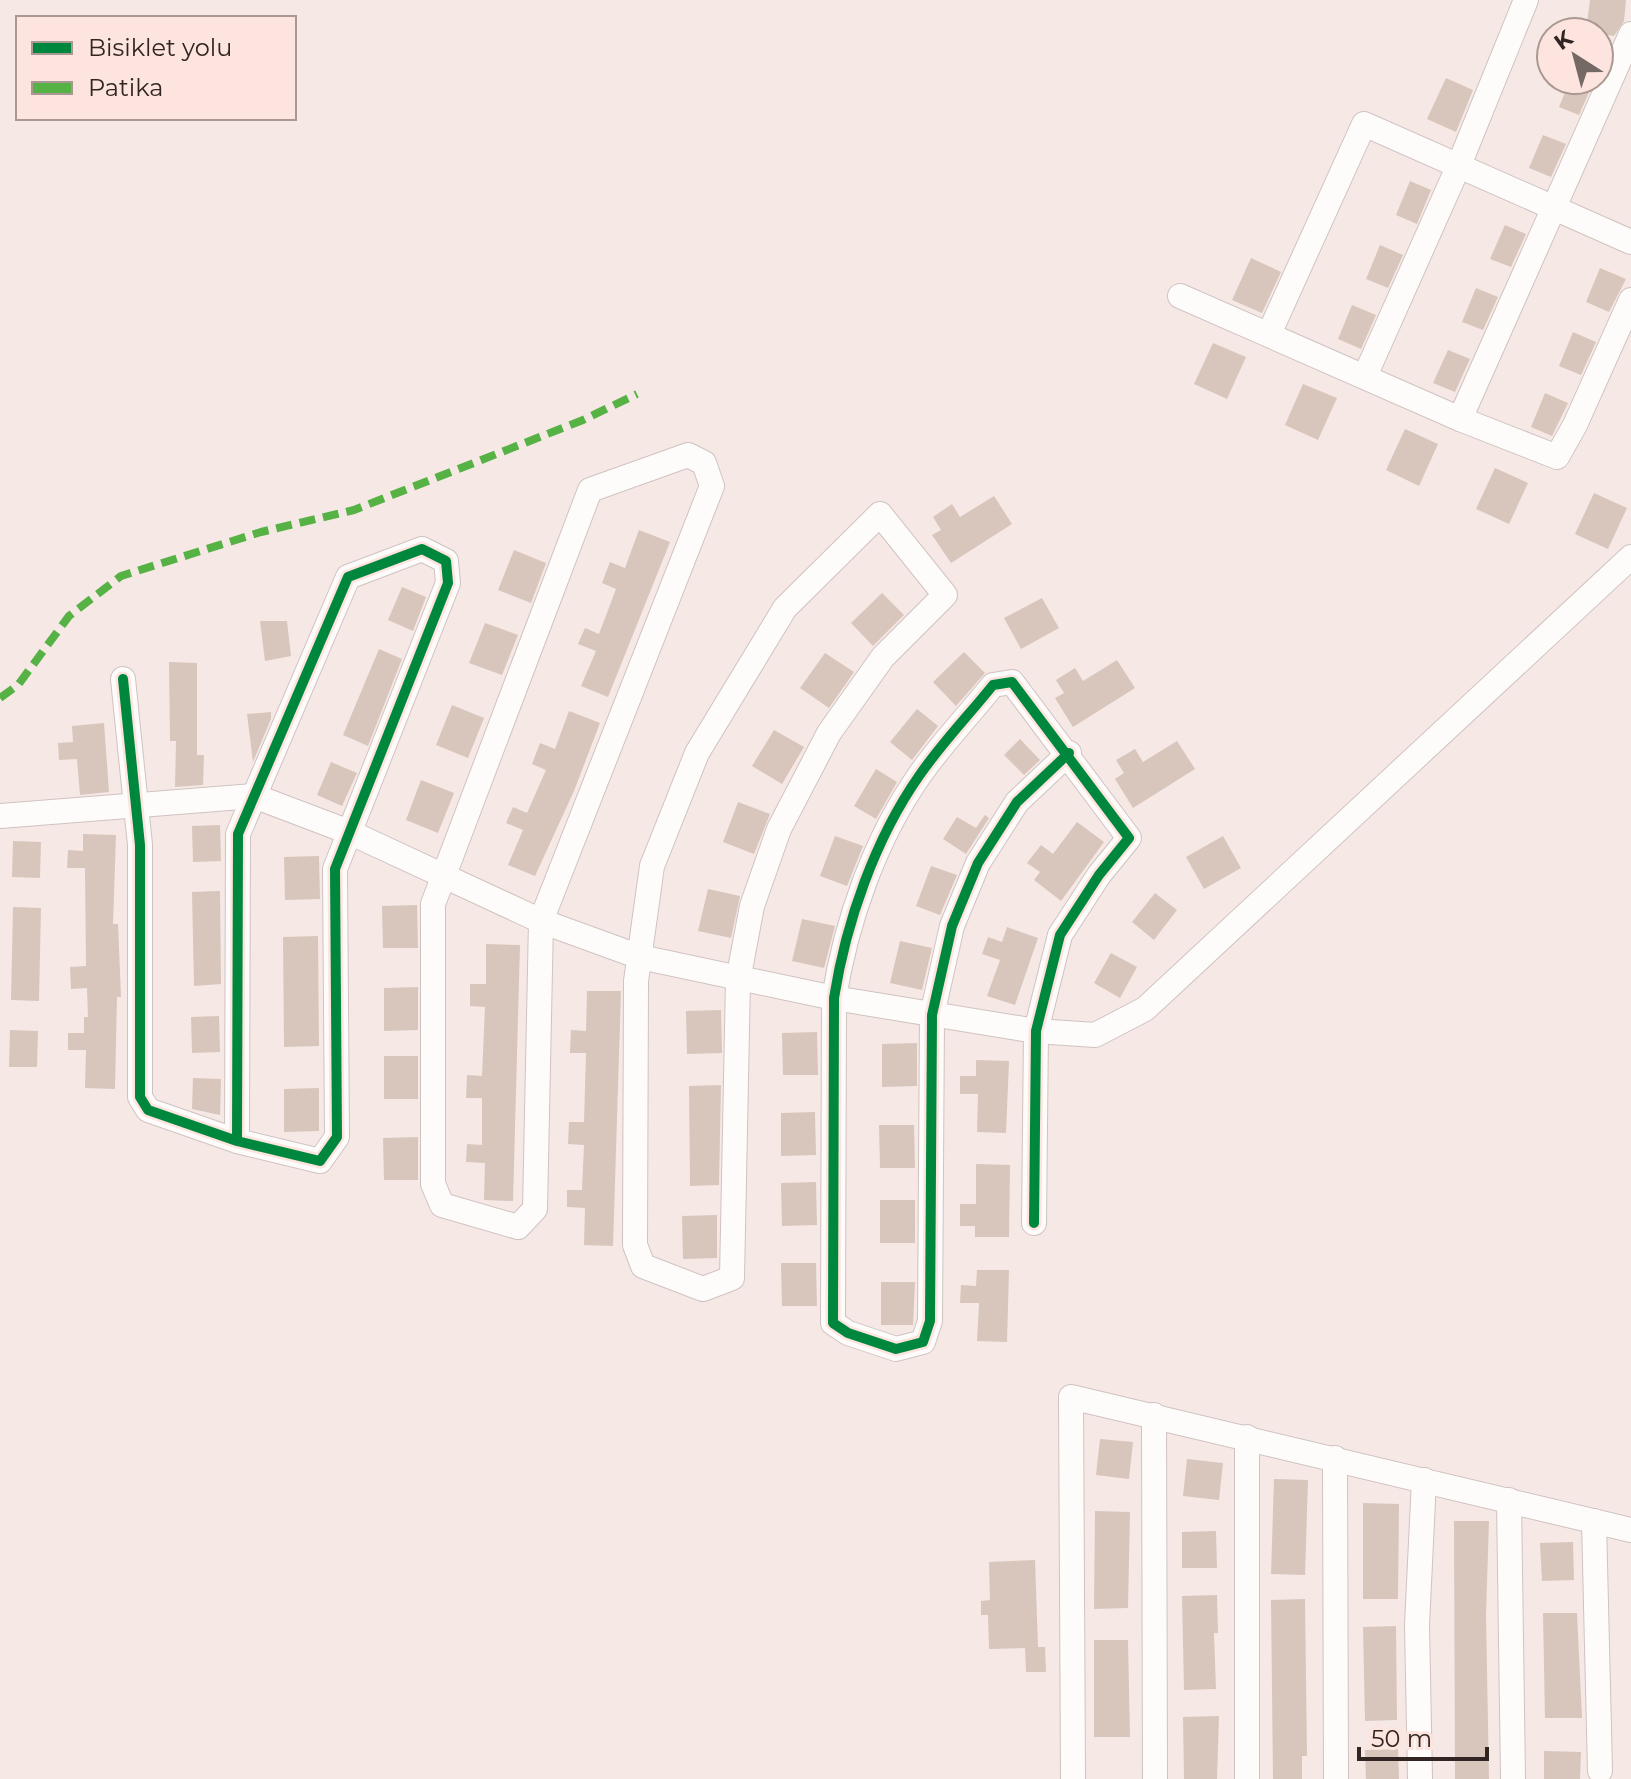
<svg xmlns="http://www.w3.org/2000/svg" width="1631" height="1779" viewBox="0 0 1631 1779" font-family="Montserrat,sans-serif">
<rect width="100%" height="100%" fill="#f6e8e5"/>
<!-- building -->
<g fill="#d8c6bc">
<polygon points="1590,0 1626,0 1624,21 1614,36 1586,32"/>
<polygon points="1446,78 1473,90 1456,132 1427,119"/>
<polygon points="1570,80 1594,81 1579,115 1559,107"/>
<polygon points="1543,135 1566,144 1551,177 1529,168"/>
<polygon points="1410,181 1431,190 1417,224 1396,215"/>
<polygon points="1505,225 1526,234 1511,267 1490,259"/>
<polygon points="1380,245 1403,255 1388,288 1366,279"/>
<polygon points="1251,258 1281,272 1262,313 1232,300"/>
<polygon points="1600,268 1626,279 1609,312 1586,302"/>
<polygon points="1476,288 1498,297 1483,330 1462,322"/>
<polygon points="1352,305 1376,315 1361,349 1338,339"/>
<polygon points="1573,332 1596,342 1581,375 1559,366"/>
<polygon points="1213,343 1246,357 1227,399 1194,384"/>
<polygon points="1448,350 1470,359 1455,392 1433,383"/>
<polygon points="1303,384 1337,398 1318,440 1285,425"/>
<polygon points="1545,393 1568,403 1552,436 1531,427"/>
<polygon points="1405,429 1438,444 1419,486 1386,470"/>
<polygon points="1495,468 1528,483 1509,524 1476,509"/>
<polygon points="1594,493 1627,508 1608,549 1575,534"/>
<polygon points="994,496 1012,524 951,563 932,535 941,530 933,517 952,504 960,517"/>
<polygon points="639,530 670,542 608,697 581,686 596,651 578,644 585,628 599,634 616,589 602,583 610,562 625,568"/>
<polygon points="514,550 546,563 531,603 498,590"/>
<polygon points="402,587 426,597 413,631 388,620"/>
<polygon points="882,593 904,615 873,646 851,623"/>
<polygon points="1042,598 1059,628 1021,649 1004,618"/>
<polygon points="260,621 287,621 291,656 265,661"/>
<polygon points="485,623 518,635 502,675 469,663"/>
<polygon points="379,649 402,659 368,746 343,735"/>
<polygon points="964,652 985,673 956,706 933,682"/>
<polygon points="825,653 854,672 829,708 800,688"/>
<polygon points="1117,660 1135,688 1073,727 1055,698 1064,693 1056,680 1075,668 1083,681"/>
<polygon points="169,662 197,663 197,755 204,755 203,785 175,787 176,741 170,741"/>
<polygon points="452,705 484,718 468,758 436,745"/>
<polygon points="917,709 938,726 912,760 890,742"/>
<polygon points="569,711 600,723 574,791 535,876 508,865 523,830 506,823 513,807 527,813 546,770 532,764 540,743 555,749"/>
<polygon points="271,712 271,719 253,762 247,714"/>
<polygon points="104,723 109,792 80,795 77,759 59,760 58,743 73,742 72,726"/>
<polygon points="774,730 804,747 782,784 752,766"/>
<polygon points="1020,739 1040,760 1024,775 1004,755"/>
<polygon points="1177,741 1195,769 1133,808 1115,779 1124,773 1116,760 1135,749 1143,762"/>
<polygon points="331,762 357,773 342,806 317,795"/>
<polygon points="876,769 897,782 876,819 854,806"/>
<polygon points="421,780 454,793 438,833 406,820"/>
<polygon points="738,802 770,814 754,854 723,842"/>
<polygon points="985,815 989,818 966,854 943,839 957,817 976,828"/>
<polygon points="1077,822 1104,842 1061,901 1034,880 1040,872 1027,863 1041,845 1053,854"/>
<polygon points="220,825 221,861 193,862 192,826"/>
<polygon points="83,834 116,835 113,924 118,924 121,997 117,997 115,1089 85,1088 86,1050 68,1050 68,1033 84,1033 84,1017 88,1017 87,988 71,989 70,967 86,966 85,868 67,868 68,850 83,851"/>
<polygon points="835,836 863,846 847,886 820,876"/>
<polygon points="1223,836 1241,868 1204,889 1186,857"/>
<polygon points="13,841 41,842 40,878 12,877"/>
<polygon points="319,856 320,899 285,900 284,857"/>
<polygon points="931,866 957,875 940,915 916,906"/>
<polygon points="708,889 740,896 731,938 698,931"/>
<polygon points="220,891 221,984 194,986 192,892"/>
<polygon points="1155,893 1177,910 1154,940 1132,922"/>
<polygon points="417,905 418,948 383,948 382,906"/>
<polygon points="13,907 41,908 39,1001 11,1000"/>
<polygon points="802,919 835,926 824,968 792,961"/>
<polygon points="1007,927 1038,938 1015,1005 987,996 1000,960 982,954 988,937 1002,942"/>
<polygon points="318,936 319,1046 284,1047 283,937"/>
<polygon points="900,941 932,948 922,990 890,983"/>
<polygon points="486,944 520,945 513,1201 484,1200 485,1163 466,1162 467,1144 482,1145 482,1098 466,1098 467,1075 482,1076 485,1007 470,1006 470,984 486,984"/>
<polygon points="1111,953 1137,967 1120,998 1094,983"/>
<polygon points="418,987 418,1030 384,1031 384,988"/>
<polygon points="587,991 621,991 613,1246 584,1245 585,1208 567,1207 567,1190 582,1190 584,1145 568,1144 569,1122 584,1122 586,1053 570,1053 571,1030 586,1031"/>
<polygon points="721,1010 722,1053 687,1054 686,1011"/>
<polygon points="219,1016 220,1052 192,1053 191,1017"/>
<polygon points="10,1030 38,1031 37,1067 9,1067"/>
<polygon points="817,1032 818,1075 783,1075 782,1033"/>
<polygon points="917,1043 917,1086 882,1087 882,1044"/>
<rect x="384" y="1056" width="34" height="43"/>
<polygon points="976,1060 1009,1061 1006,1133 977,1132 978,1094 960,1094 960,1076 976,1076"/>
<polygon points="193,1078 221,1079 220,1115 192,1109"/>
<polygon points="721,1085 719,1185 690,1186 689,1086"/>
<polygon points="319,1088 319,1131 284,1132 284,1089"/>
<polygon points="815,1112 816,1155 781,1156 781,1113"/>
<polygon points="879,1125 914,1125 915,1168 880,1168"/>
<polygon points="418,1137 418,1180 384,1180 383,1138"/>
<polygon points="976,1164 1010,1165 1009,1237 975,1237 975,1226 960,1226 960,1204 976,1204"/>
<polygon points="816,1182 817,1225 782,1226 781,1183"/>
<rect x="880" y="1200" width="35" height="43"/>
<polygon points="717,1215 717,1258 683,1259 682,1216"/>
<polygon points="781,1263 816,1263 817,1306 782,1306"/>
<polygon points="977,1270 1009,1270 1007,1342 977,1341 979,1303 960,1303 961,1285 976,1286"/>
<polygon points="881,1282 915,1282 913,1325 881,1325"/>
<polygon points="1100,1439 1133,1442 1129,1479 1096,1475"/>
<polygon points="1187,1459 1223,1463 1219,1500 1183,1496"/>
<polygon points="1274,1479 1308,1480 1305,1575 1271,1574"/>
<polygon points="1363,1503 1399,1504 1398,1599 1363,1599"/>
<polygon points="1095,1511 1130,1512 1128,1608 1094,1609"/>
<polygon points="1454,1521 1489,1521 1486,1615 1489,1779 1455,1779"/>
<polygon points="1216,1531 1217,1568 1182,1568 1182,1532"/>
<polygon points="1573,1542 1574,1580 1542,1581 1540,1543"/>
<polygon points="1035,1560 1038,1647 1045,1647 1046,1672 1026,1672 1025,1648 989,1649 988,1615 981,1615 981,1601 990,1600 989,1562"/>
<polygon points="1217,1595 1218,1633 1214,1633 1216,1689 1184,1690 1182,1596"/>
<polygon points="1305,1599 1307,1756 1302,1756 1302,1779 1273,1779 1271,1600"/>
<polygon points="1543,1613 1577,1613 1582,1718 1545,1718"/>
<polygon points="1396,1626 1397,1720 1365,1721 1363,1627"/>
<polygon points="1094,1640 1128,1640 1130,1737 1094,1737"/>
<polygon points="1219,1716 1217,1779 1184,1779 1183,1717"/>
<polygon points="1398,1749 1399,1779 1366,1779 1365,1750"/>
<polygon points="1544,1751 1581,1752 1580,1779 1544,1779"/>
</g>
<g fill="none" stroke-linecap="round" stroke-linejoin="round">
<!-- minor casing -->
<g stroke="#cfc3c1" stroke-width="26">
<g id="minor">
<polyline points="1180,296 1460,419 1557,457 1575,425 1631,300"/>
<polyline points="1269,334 1364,124 1631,242"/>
<polyline points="1365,376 1459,165 1526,0"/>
<polyline points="1460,419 1631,34"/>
<polygon points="688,455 704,463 712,486 541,921 535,1209 518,1227 442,1205 433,1184 433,904 590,490"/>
<polygon points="880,514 945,595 883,657 829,733 779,829 752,906 738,980 732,1278 703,1289 643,1266 635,1245 636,981 652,866 697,753 785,608"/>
<polyline points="123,679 140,845 140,1097 148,1110 237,1141 320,1161 337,1137 335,869 448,583 446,561 422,549 348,577 238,834 237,1141"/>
<polyline points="0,816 254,796 349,832 541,921 640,957 834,998 1036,1031 1095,1035 1145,1009 1631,557"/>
<path d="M1034,1223L1036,1031L1060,935L1099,875L1129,838L1012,682L993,685C969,715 941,744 919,776C875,839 846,922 834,998L833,1323L848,1333L896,1349L923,1342L930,1321L932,1015L952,926L978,863L1017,802L1069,753"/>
<polyline points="1154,1415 1155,1779"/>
<polyline points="1247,1437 1247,1779"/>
<polyline points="1335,1458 1336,1779"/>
<polyline points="1509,1500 1513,1779"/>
<polyline points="1594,1521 1600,1771"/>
<polyline points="1073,1779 1071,1397 1631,1530"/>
<polyline points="1420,1779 1417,1625 1424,1480"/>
</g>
</g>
<!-- minor -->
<use href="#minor" stroke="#fefcfb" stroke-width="24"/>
<!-- quiet -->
<polyline stroke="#56b245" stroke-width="8" stroke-dasharray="16 8" stroke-linecap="butt" points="0,698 18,685 69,616 121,576 261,532 354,510 583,420 637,394"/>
<!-- cycleway casing -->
<g stroke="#fde4de" stroke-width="15">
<g id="cycleway">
<polyline points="123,679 140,845 140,1097 148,1110 237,1141 320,1161 337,1137 335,869 448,583 446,561 422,549 348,577 238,834 237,1141"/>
<path d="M1034,1223L1036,1031L1060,935L1099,875L1129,838L1012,682L993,685C969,715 941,744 919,776C875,839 846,922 834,998L833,1323L848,1333L896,1349L923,1342L930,1321L932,1015L952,926L978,863L1017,802L1069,753"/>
</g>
</g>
<!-- cycleway -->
<use href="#cycleway" stroke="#00873e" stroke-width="10"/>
</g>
<!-- legend -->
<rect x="16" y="16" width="280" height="104" fill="#fde4de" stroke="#ab9893" stroke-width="2"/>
<rect x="32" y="42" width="40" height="12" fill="#00873e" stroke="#ab9893" stroke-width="2"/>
<text x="88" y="56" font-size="24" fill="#302522">Bisiklet yolu</text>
<rect x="32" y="82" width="40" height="12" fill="#56b245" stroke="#ab9893" stroke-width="2"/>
<text x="88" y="96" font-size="24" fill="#302522">Patika</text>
<!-- north arrow -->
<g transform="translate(1575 56) rotate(324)"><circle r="38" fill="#fde4de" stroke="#ab9893" stroke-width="2"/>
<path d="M0-6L14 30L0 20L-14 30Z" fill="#756966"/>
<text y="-12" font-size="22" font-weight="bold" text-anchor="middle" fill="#302522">K</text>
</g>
<!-- scale -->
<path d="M1359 1747v12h128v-12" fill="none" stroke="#302522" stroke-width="4"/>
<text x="1371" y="1747" font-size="24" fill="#302522" stroke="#fde4de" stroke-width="6" paint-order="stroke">50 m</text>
</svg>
